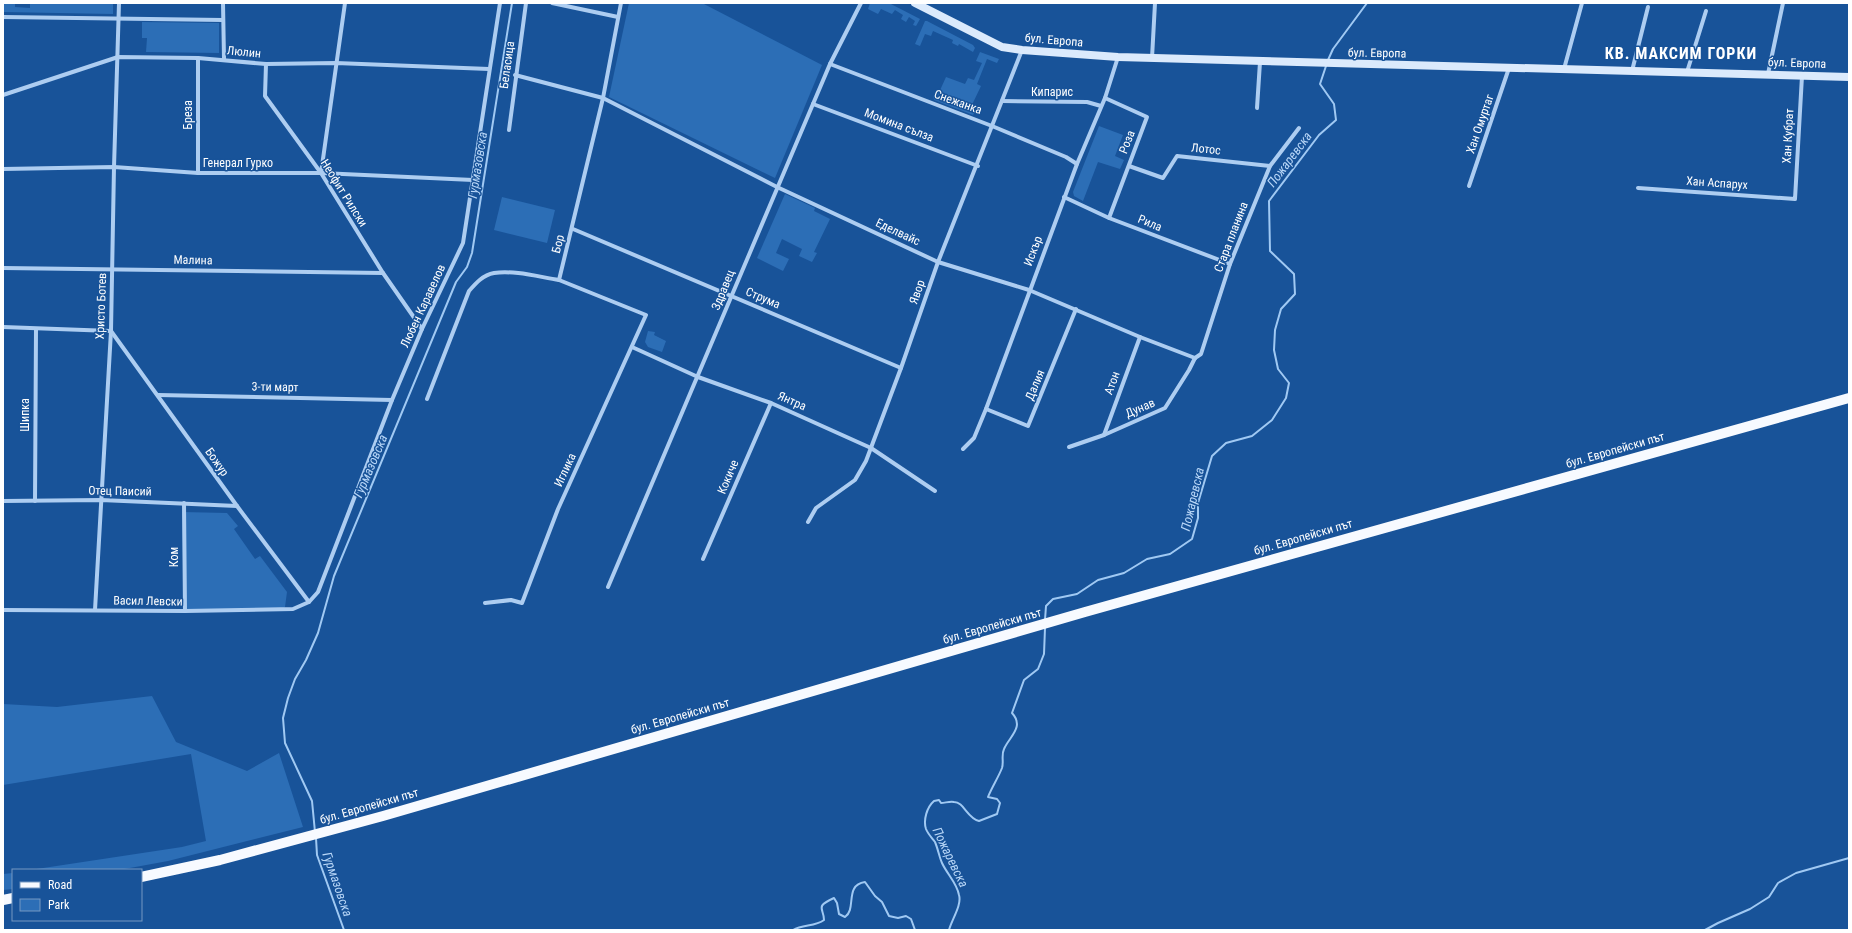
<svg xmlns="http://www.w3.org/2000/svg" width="1852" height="933" viewBox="0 0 1852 933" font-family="'Roboto Condensed',sans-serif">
<rect width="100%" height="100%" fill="#185399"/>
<!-- green -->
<g fill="#2c6eb6">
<polygon points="3,3 15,3 15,7 30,8 30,3 113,3 113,14 3,12"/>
<polygon points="629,3 702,3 822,65 775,178 609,97"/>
<polygon points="870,3 889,3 920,19 916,26 913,25 915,21 909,17 906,22 901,19 903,15 895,10 892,14 881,9 878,14 868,9"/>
<polygon points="925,21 927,21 973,45 975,48 973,52 959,44 958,46 952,43 953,40 933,31 931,36 925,34 920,46 915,44"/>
<polygon points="142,22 219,23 219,53 146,52 147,38 142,38"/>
<polygon points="980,52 999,59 997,63 987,59 977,84 981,86 970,109 975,112 973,115 934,100 933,96 937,97 946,77 965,84 968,78 974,80 982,63 976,61"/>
<polygon points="1099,126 1123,135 1115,156 1124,160 1120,169 1098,162 1083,201 1074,196 1073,192"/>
<polygon points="785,194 815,208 814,211 830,219 814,252 817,253 812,262 799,256 802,249 782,239 776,253 789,259 783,271 757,258"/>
<polygon points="502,197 555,210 547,243 494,230"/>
<polygon points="648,331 655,332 654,335 666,341 662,352 648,347 645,342"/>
<polygon points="182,512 227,513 238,526 234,529 255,559 260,556 287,592 285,607 283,609 184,610"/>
<polygon points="152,696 176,742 247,771 279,753 303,827 168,861 119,870 30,870 182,847 206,841 191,754 3,785 3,704 57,707"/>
<polygon points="13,873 13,889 3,890 3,874"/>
</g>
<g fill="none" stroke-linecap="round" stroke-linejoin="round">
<!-- stream -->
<g stroke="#a0c9f3" stroke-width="2">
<polyline points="1328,60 1333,49 1367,3"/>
<polyline points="1045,620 1046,606 1053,599 1077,594 1098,580 1124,573 1147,559 1170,554 1192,539 1198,518 1198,503 1212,456 1226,443 1252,436 1272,420 1286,398 1289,383 1278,369 1274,350 1275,330 1281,309 1295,294 1294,274 1270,251 1269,201 1319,135 1336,120 1334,104 1320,84 1326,66"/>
<polyline points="315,832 312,801 285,743 283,718 288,698 295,679 306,660 318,633 334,576 456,282 467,267 472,253 512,3"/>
<polyline points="316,838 317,855 344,930"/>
<path d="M793,930C803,924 815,927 824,920C824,908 814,907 834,898L837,903L839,914L845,917C857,909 844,885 865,882L875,896L882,902L889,916L898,918L906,916L911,919L915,930"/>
<path d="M949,930C952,919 962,905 959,895C957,883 947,874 942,863C939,856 938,849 935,842C932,838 928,834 926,829C923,820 927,807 934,801L939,800L941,803C945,803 950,801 954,802C964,802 967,818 979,821L997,814L1000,803L997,799L988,797C992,787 998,778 1002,768C1004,762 1001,755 1004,749C1009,737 1025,727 1012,713L1024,680L1038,669L1044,654L1045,628"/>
<polyline points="1705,930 1718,923 1750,909 1769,897 1778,883 1796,873 1849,858"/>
</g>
<!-- street -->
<g stroke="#adcdf1" stroke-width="4">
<polyline points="223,3 224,59"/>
<polyline points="552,3 618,17"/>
<polyline points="3,17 223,20"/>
<polyline points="1152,58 1155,3"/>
<polyline points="266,64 265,96 321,173 383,273 422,329"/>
<polyline points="830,64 992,126 1066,157 1077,164"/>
<polyline points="1564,69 1582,3"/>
<polyline points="1632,71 1648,7"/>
<polyline points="1687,72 1706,11"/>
<polyline points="1768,74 1783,3"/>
<polyline points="515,75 603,98 777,187 938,262 1029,290 1140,337 1195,358"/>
<polyline points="3,95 118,57 198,58 266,64 336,63 489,69"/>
<polyline points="1105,98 1147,117 1109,218"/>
<polyline points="1002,101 1087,102 1101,106"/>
<polyline points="813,104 978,166"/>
<polyline points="1257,108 1260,62"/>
<polyline points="509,130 526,3"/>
<polyline points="1129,166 1163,178 1177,156 1270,166"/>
<polyline points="3,169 114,167 198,173 321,173 473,180"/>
<polyline points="198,173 198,58"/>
<polyline points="321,173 345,3"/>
<polyline points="1469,186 1509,68"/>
<polyline points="1638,188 1795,199 1802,76"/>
<polyline points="1064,197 1109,218 1230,264"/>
<polyline points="573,229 901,368"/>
<polyline points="3,268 383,273"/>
<polyline points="3,327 111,331 237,506 309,602"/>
<polyline points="632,347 698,377 771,403 871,448 935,491"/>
<polyline points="1195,358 1201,354 1230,264 1270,166 1299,128"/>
<polyline points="158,395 392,400"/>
<path d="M427,399L469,291C476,283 483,275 494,273C515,270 539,277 559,280L603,98L621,3"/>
<polyline points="986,409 1028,426 1076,309"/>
<polyline points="1104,435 1140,337"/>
<polyline points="1069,447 1104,435 1165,408 1189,370 1195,358"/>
<polyline points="963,449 974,438 986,409 1077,164 1105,98 1118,57"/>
<polyline points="3,501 101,500 237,506"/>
<polyline points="35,501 36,329"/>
<polyline points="184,503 185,611"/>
<polyline points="808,522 816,508 855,480 866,461 901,368 938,262 1022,50"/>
<polyline points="703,559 771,403"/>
<polyline points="608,587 813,104 830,64 861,3"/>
<polyline points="485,603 511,600 522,603 558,509 646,315 559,280"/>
<polyline points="3,610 185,611 293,609 309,602 318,592 392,400 422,329 463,243 500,3"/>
<polyline points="95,610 111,331 114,167 119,3"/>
</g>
<!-- secondary -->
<polyline stroke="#dbeafc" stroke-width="8" points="915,3 1002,47 1022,50 1118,57 1849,77"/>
<!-- primary -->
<g stroke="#f7faff" stroke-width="10">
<polyline points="141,877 220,860 383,816 1085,612 1849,398"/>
<polyline points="3,900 13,898"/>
</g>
</g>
<g text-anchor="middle" stroke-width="3" stroke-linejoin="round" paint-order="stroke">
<!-- street labels -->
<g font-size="12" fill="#fff" stroke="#185399">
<text transform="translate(1054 40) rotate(5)" y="4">бул. Европа</text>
<text transform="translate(244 52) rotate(6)" y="4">Люлин</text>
<text transform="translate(1377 53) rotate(1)" y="4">бул. Европа</text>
<text transform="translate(1797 63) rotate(2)" y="4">бул. Европа</text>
<text transform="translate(507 65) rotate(-82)" y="4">Беласица</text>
<text x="1052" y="96">Кипарис</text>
<text transform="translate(958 102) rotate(20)" y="4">Снежанка</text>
<text transform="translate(188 115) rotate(-90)" y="4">Бреза</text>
<text transform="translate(1480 124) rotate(-71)" y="4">Хан Омуртаг</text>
<text transform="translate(899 125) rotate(21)" y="4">Момина сълза</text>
<text transform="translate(1788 136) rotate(-87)" y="4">Хан Кубрат</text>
<text transform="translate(1127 142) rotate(-69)" y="4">Роза</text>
<text transform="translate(1206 149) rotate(6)" y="4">Лотос</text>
<text x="238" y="167">Генерал Гурко</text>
<text transform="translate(1717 183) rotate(4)" y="4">Хан Аспарух</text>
<text transform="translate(344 193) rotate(58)" y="4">Неофит Рилски</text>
<text transform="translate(1150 223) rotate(22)" y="4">Рила</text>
<text transform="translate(898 232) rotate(25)" y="4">Еделвайс</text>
<text transform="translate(1231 237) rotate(-69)" y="4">Стара планина</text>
<text transform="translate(558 244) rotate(-75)" y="4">Бор</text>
<text transform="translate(1033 251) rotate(-69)" y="4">Искър</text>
<text transform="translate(193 260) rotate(1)" y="4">Малина</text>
<text transform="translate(723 290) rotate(-68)" y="4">Здравец</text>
<text transform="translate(917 292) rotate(-71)" y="4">Явор</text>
<text transform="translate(763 298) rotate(23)" y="4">Струма</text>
<text transform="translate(101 306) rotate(-88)" y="4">Христо Ботев</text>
<text transform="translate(423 306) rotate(-65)" y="4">Любен Каравелов</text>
<text transform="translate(1112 383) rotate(-70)" y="4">Атон</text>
<text transform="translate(1035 385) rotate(-67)" y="4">Далия</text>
<text transform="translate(275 387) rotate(1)" y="4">3-ти март</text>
<text transform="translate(792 401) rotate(24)" y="4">Янтра</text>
<text transform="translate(1140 408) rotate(-23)" y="4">Дунав</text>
<text transform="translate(25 415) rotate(-90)" y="4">Шипка</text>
<text transform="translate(1615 450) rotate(-16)" y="4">бул. Европейски път</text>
<text transform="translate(217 462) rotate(55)" y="4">Божур</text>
<text transform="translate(565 470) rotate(-65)" y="4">Иглика</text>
<text transform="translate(728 477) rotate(-67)" y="4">Кокиче</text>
<text transform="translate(120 491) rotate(1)" y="4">Отец Паисий</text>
<text transform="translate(1303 537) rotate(-16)" y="4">бул. Европейски път</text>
<text transform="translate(174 557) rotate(-90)" y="4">Ком</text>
<text transform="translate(148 601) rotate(1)" y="4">Васил Левски</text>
<text transform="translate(992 626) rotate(-16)" y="4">бул. Европейски път</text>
<text transform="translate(680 716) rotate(-16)" y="4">бул. Европейски път</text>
<text transform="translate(369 806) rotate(-16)" y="4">бул. Европейски път</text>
</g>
<!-- water labels -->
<g font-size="13" font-style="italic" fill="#b9d7f8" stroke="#185399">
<text transform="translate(1289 159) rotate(-53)" y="5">Пожаревска</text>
<text transform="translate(477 165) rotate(-81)" y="5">Гурмазовска</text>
<text transform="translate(370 466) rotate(-67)" y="5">Гурмазовска</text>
<text transform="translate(1192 499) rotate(-77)" y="5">Пожаревска</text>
<text transform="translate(951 857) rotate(64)" y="5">Пожаревска</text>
<text transform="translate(338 884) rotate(71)" y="5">Гурмазовска</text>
</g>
<!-- district labels -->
<g font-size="16" font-weight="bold" letter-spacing="1" fill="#fff" stroke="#185399">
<text x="1681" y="59">КВ. МАКСИМ ГОРКИ</text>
</g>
</g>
<!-- border -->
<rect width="1852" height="933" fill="none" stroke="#ffffff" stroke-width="8"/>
<!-- legend -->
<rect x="12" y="869" width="130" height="52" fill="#185399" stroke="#7498c2"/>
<rect x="20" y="882" width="20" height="6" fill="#f7faff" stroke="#7498c2"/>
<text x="48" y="889" font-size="12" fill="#ffffff">Road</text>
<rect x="20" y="899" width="20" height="12" fill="#2c6eb6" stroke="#7498c2"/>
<text x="48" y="909" font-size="12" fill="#ffffff">Park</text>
</svg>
